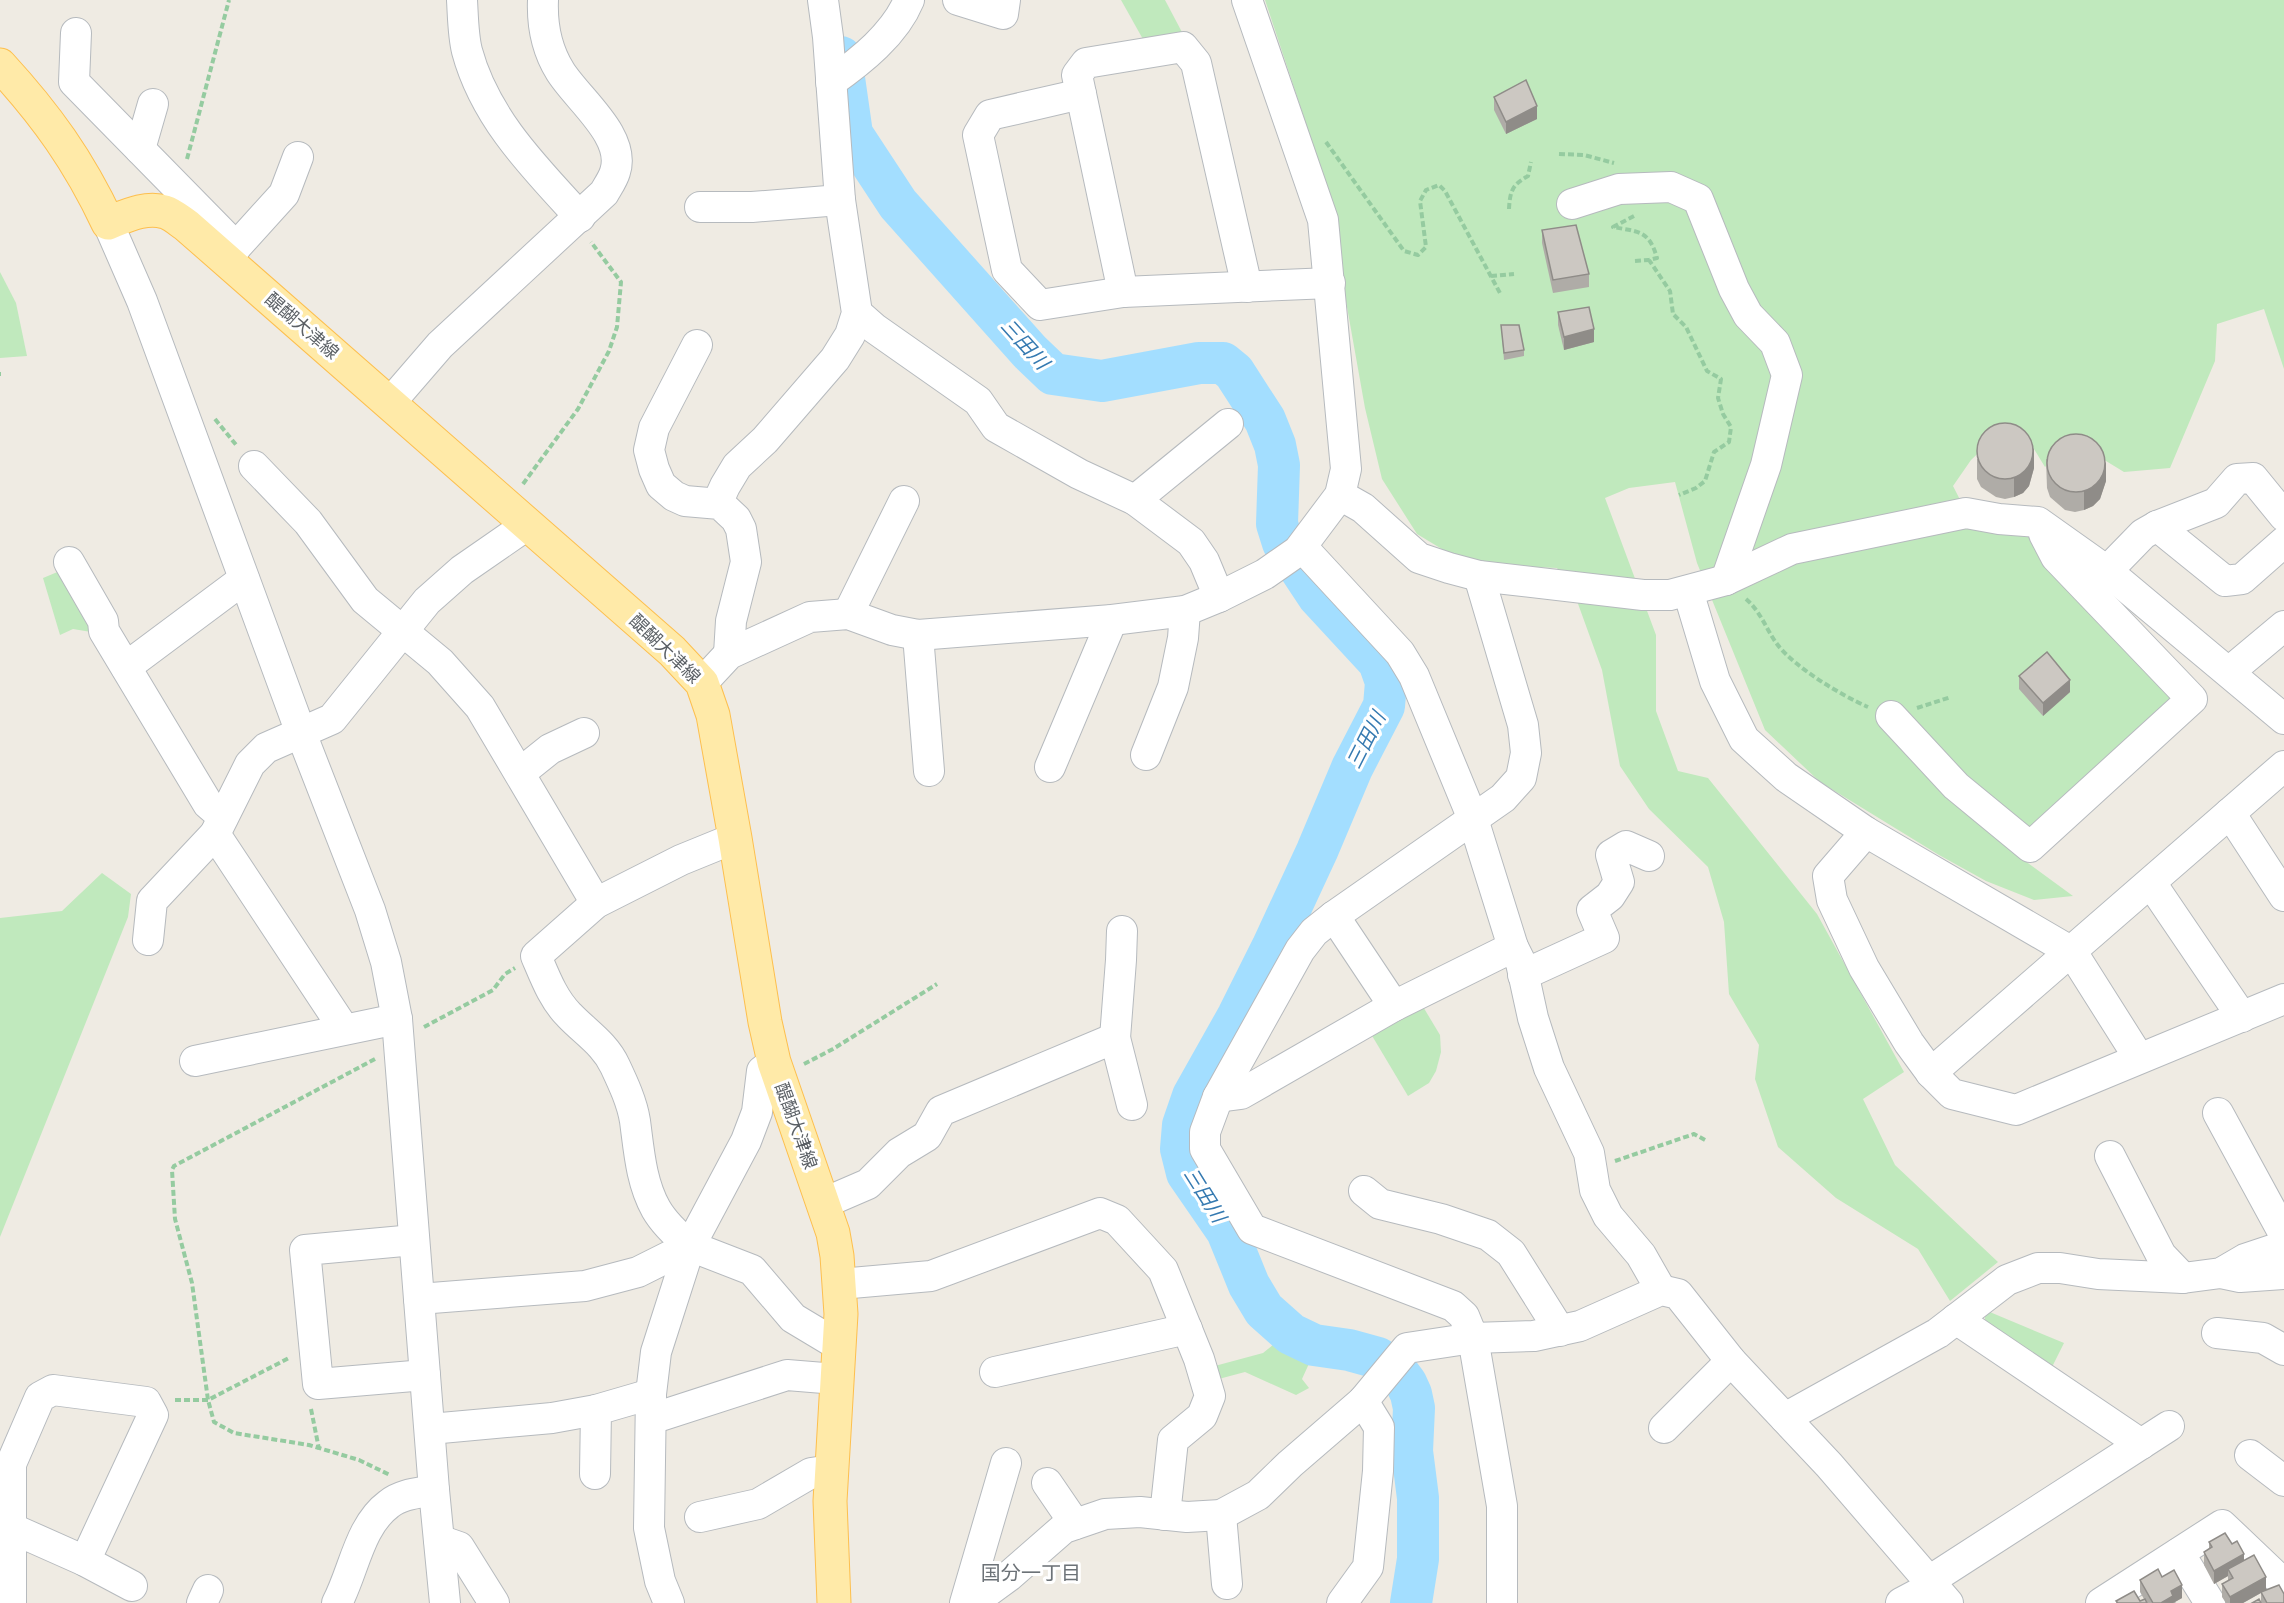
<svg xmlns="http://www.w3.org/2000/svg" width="2284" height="1603" viewBox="0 0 2284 1603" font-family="'Space Grotesk','Noto Sans JP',sans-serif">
<rect width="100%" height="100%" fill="#efebe3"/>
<!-- green -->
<g fill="#c0e9bd">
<polygon points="1121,0 1165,0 1184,36 1144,41"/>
<polygon points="1265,0 2284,0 2284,369 2264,309 2217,324 2215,361 2170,468 2124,472 2088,450 2062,451 2045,467 2034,449 1994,438 1971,460 1953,486 1975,529 2032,536 2174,698 2013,852 2073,896 2034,900 1986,881 1939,855 1820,782 1765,730 1697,563 1675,482 1629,488 1605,498 1656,635 1656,711 1678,771 1708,778 1817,914 1904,1072 1863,1099 1895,1165 1998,1262 1950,1301 1918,1249 1836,1198 1778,1147 1755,1079 1759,1045 1729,994 1724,922 1708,867 1649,809 1620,766 1602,670 1577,601 1557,568 1510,566 1460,560 1417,534 1382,479 1365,408 1324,178"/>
<polygon points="0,272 16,303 27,356 0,358"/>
<polygon points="67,568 96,624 91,632 73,629 60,635 43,578"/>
<polygon points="102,873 131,894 128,917 0,1237 0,918 62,911"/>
<polygon points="1422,1005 1440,1035 1441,1052 1436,1071 1429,1083 1408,1096 1371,1034"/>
<polygon points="1985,1310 2064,1343 2051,1369 1985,1323"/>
<polygon points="1284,1336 1312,1357 1302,1379 1309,1388 1296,1395 1245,1372 1215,1380 1211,1367 1263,1353"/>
</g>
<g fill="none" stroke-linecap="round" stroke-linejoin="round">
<!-- river -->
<polyline stroke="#a3deff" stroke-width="42" points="841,57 852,134 898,204 1030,352 1053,374 1102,381 1199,363 1223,363 1234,372 1265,420 1275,445 1279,465 1277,524 1283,543 1318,596 1379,662 1386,682 1384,706 1352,768 1317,851 1272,948 1238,1016 1193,1096 1183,1125 1181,1149 1187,1173 1227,1231 1249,1285 1264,1310 1291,1334 1314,1345 1349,1350 1378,1358 1397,1371 1406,1383 1411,1394 1414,1408 1412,1451 1418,1498 1418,1559 1411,1603"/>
<!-- minor casing -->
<g stroke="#b6babe" stroke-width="32">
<g id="minor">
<path d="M462,0C463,16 463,35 467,51C485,118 534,167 580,217"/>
<polyline points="958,0 1003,14 1005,0"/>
<polyline points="76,33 74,82 236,247 226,259"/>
<path d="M831,82C861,61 895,34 909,0"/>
<polyline points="1081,94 990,115 978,135 1007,270 1040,305 1123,292 1330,283"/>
<polyline points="140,149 153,104"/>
<polyline points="1572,204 1619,189 1671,187 1698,199 1734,289 1748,315 1775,343 1787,375 1766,465 1726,580"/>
<polyline points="700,207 752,207 840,200"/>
<polyline points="108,223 142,301 301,733 370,910 386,962 397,1019 434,1490 445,1603"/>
<polyline points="236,247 284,194 298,157"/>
<polyline points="1123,292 1077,75 1086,63 1183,47 1196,63 1247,287"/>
<polyline points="857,313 874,328 978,401 996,427 1079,474 1135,500 1191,542 1204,561 1219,597"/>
<polyline points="697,345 654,428 649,450 654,469 661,485 674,496 685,501 720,504 736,519 741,529 746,562 731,621 729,654"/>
<path d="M389,404L440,345L604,193C608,186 613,179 615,172C627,136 577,99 560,71C547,50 542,24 543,0"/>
<polyline points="254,466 308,522 365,600 440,662 480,707 596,903"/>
<polyline points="1340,495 1363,508 1419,558 1449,568 1479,576 1643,595 1670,595 1726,580 1792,549 1966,513 1999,519 2038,522 2107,571 2284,719"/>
<polyline points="1135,500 1228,424"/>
<polyline points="720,504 720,497 725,486 737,466 765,440 835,359 850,335 857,313 840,200 828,37 823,0"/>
<polyline points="2157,526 2225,581 2242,579 2284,542"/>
<polyline points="69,562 103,621 104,631 208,804 223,817"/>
<polyline points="2107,571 2143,534 2157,526 2216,503 2237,479 2253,478 2284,516"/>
<polyline points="1479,576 1523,725 1526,753 1521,778 1503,798 1334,916 1314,932 1300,950 1218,1097 1205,1132 1205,1149 1252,1229 1453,1306 1464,1316 1473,1338 1502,1506 1502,1603"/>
<polyline points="1688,591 1715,681 1744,739 1786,777 1866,832 2072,952 2139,1058"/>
<polyline points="848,614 904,501"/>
<polyline points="918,635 929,771"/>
<polyline points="126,667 244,579"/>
<polyline points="2229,672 2284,626"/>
<polyline points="702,683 729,654 810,617 848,614 892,630 918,635 1112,620 1185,611 1219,597 1265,574 1298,551 1340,495 1346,469 1323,220 1247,0"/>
<polyline points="1891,716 1956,786 2030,847 2192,699 2056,557 2044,534"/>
<polyline points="1146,755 1173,687 1183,638 1185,611"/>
<polyline points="1050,767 1112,620"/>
<polyline points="520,773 550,749 584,733"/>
<polyline points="2230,813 2284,896"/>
<polyline points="1866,832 1828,876 1832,900 1864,968 1909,1043 1931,1073 1952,1094 2016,1110 2284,999"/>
<polyline points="215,834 344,1029"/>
<polyline points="2151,883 2242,1017"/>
<polyline points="1334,916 1394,1006"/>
<polyline points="148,940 152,901 215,834 250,764 266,748 332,719 427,601 462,570 527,525"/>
<polyline points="1513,947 1521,963 1533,1018 1549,1068 1589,1153 1595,1190 1608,1216 1641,1255 1661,1290"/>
<polyline points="1523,975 1604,938 1592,910 1610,896 1619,882 1611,855 1626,846 1649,856"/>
<polyline points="1115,1038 1121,960 1122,931"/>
<polyline points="195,1061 397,1019"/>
<polyline points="1931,1073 2284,766"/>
<polyline points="1218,1097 1241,1094 1394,1006 1513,947 1473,819 1414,676 1400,653 1302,547"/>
<polyline points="2218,1113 2284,1234"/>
<polyline points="2110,1156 2161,1255 2183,1278"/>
<polyline points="1364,1191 1380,1204 1441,1219 1488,1235 1511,1253 1560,1331"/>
<polyline points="824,1203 868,1184 899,1153 927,1136 941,1111 1115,1038 1132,1105"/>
<polyline points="414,1240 305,1250 318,1384 425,1375"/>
<path d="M690,1246C678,1236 664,1223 656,1209C641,1182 639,1151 635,1121C632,1102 623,1083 615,1066C605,1044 585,1032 569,1015C553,999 545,977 536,956L596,903L681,860L735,838"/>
<polyline points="2221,1273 2240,1277 2284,1274"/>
<polyline points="840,1284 931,1276 1100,1213 1117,1220 1163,1270 1199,1359 1210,1396 1202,1416 1173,1440 1165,1515"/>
<polyline points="419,1299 585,1286 638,1272 690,1246 752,1270 793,1318 838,1345"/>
<polyline points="1956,1319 2141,1444"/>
<polyline points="2217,1333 2263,1338 2284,1350"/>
<polyline points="995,1372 1187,1329"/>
<polyline points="1785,1418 1938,1333 2007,1280 2038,1268 2060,1268 2098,1274 2183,1278 2221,1273 2245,1259 2284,1246"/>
<polyline points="651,1419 787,1375 836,1379"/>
<polyline points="1664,1428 1731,1361"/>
<polyline points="430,1429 552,1418 596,1410"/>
<polyline points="2250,1455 2284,1481"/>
<polyline points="595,1474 596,1410 651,1394"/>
<polyline points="1047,1483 1075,1524"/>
<polyline points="1221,1515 1227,1584"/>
<polyline points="700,1517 758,1504 811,1473 831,1470"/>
<polyline points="13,1529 85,1561 132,1586"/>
<polyline points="439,1540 459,1547 494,1603"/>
<polyline points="2179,1553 2210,1603"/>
<polyline points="1929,1581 2169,1426"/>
<polyline points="11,1603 11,1464 40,1397 53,1390 146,1402 153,1415 85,1561"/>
<polyline points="202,1603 208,1590"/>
<path d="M337,1603C354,1571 359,1526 389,1504C401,1494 419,1493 434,1490"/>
<polyline points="669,1603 660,1581 649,1528 651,1394 656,1352 690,1246 746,1141 757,1112 762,1071 774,1062"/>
<polyline points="965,1603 1006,1463"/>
<polyline points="972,1603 1009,1576 1064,1528 1105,1514 1140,1512 1187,1517 1221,1515 1258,1495 1290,1464 1363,1401 1407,1348 1473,1338 1534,1336 1580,1326 1661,1290 1678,1294 1731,1361 1829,1465 1948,1603"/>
<polyline points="1342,1603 1368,1567 1378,1471 1379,1427 1363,1401"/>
<polyline points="1901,1603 1933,1586"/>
<polyline points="2101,1603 2222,1525 2284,1584"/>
</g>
</g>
<!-- major casing -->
<g stroke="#fdbf4e" stroke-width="35">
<path id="major" d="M0,65C46,115 79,161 108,223C126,216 146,206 165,212C172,214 180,221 186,225L672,651L702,683L713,715L735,838L765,1022L774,1062L833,1233L837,1256L841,1314L830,1501L834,1603"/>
</g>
<!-- path -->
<g stroke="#95cba0" stroke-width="4" stroke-dasharray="6 3" stroke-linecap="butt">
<polyline points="1326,142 1404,251 1418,255 1426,247 1420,201 1426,190 1439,185 1445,191 1501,295"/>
<polyline points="1559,154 1584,155 1614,163"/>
<polyline points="187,159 229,0"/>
<path d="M1509,209C1510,191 1512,185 1528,176L1531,162"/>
<path d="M1634,216L1613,227C1639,232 1649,230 1657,258L1649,260L1670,291L1673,314L1686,327L1707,371L1721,379L1718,398L1723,414L1731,427L1729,442L1714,452L1705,481L1696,488L1679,495"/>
<polyline points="1635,261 1649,260"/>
<polyline points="1491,276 1514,274"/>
<polyline points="0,374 1,374"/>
<polyline points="215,419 237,446"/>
<polyline points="523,484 578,409 609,351 617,327 621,282 591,242"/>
<path d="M1746,599C1761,612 1766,629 1777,644C1795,668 1841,695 1868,707"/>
<polyline points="1917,708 1951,697"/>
<polyline points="424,1027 493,990 505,974 515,968"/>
<polyline points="375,1059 174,1166 172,1170 175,1219 192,1283 208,1400 214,1422 234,1433 309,1445 359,1460 390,1475"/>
<polyline points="804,1064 833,1049 937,984"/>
<polyline points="1615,1161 1694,1134 1707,1141"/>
<polyline points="175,1400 208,1400 289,1358"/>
<polyline points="311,1409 319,1449"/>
</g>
<!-- minor -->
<use href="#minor" stroke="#fff" stroke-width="30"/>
<!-- major -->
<use href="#major" stroke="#ffeaa8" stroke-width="33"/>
</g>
<!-- wall -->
<g fill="#afaca7">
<polygon points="1494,97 1537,119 1506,134 1494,110"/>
<polygon points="1542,230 1589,274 1589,287 1553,293 1542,243"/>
<polygon points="1558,312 1594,342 1564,350 1558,325"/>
<polygon points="1501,325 1524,350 1524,356 1504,360"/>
<polygon points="1977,459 2034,468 2029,486 2023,493 2014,497 2005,499 1996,497 1981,487 1977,479"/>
<polygon points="2046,459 2106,481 2100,499 2093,506 2084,510 2075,512 2065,510 2050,497 2047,488"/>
<polygon points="2019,676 2070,692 2043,716 2019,689"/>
<polygon points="2209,1542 2232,1544 2266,1590 2284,1603 2252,1603 2261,1603 2261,1593 2243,1603 2226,1603 2222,1597 2222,1584 2228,1581 2228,1576 2214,1584 2204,1565 2204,1552 2209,1549"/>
<polygon points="2162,1577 2182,1598 2175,1602 2176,1603 2116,1603 2116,1601 2140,1601 2144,1599 2140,1592 2140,1580"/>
</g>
<!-- shaded-wall -->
<g fill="#8f8c88">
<polygon points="1537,106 1537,119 1506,134 1506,122"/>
<polygon points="1594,329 1594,342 1564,350 1564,337"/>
<polygon points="2034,448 2034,468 2029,486 2023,493 2014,497 2014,478"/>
<polygon points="2106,462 2106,481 2100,499 2093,506 2084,510 2084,491"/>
<polygon points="2070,680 2070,692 2043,716 2043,703"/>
<polygon points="2244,1554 2244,1567 2228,1569 2228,1576 2214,1584 2214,1571"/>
<polygon points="2266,1577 2266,1590 2243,1603 2230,1603 2230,1597"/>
<polygon points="2182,1585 2182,1598 2173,1603 2161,1603 2171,1591"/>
</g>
<!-- building -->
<g fill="#ccc8c2" stroke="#8f8c88" stroke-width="1.5">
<polygon points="1526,80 1537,106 1506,122 1494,97"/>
<polygon points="1576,225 1589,274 1553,280 1542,230"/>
<polygon points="1589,307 1594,329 1564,337 1558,312"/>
<polygon points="1501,325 1519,325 1524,350 1504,353"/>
<circle cx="2005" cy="451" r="28"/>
<circle cx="2076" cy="463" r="29"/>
<polygon points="2047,652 2070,680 2043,703 2019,676"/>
<polygon points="2225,1533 2232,1544 2237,1541 2244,1554 2214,1571 2204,1552 2212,1547 2209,1542"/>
<polygon points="2254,1555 2266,1577 2230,1597 2222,1584 2233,1578 2228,1569"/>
<polygon points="2158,1569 2162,1577 2174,1570 2182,1585 2171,1591 2173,1596 2161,1603 2153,1603 2140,1580"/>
<polygon points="2279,1585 2284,1594 2284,1603 2267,1603 2261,1592"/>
<polygon points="2134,1591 2140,1601 2145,1599 2147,1603 2118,1603 2116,1601"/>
<polygon points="2259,1599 2261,1603 2252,1603"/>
</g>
<g text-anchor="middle" stroke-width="6" stroke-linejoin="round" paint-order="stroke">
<!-- street labels -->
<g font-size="18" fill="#5b6065" stroke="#fff">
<text transform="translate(302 326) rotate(41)" y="6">醍醐大津線</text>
<text transform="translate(665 649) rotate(44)" y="6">醍醐大津線</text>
<text transform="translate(796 1126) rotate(70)" y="6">醍醐大津線</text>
</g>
<!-- water labels -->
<g font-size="20" font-style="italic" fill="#357ab1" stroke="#fff">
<text transform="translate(1025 344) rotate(48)" y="7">三田川</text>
<text transform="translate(1366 740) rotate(-63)" y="7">三田川</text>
<text transform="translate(1205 1195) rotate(58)" y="7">三田川</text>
</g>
<!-- neighbourhood labels -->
<g font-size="20" fill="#6c7277" stroke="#fff">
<text x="1031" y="1580">国分一丁目</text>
</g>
</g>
</svg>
